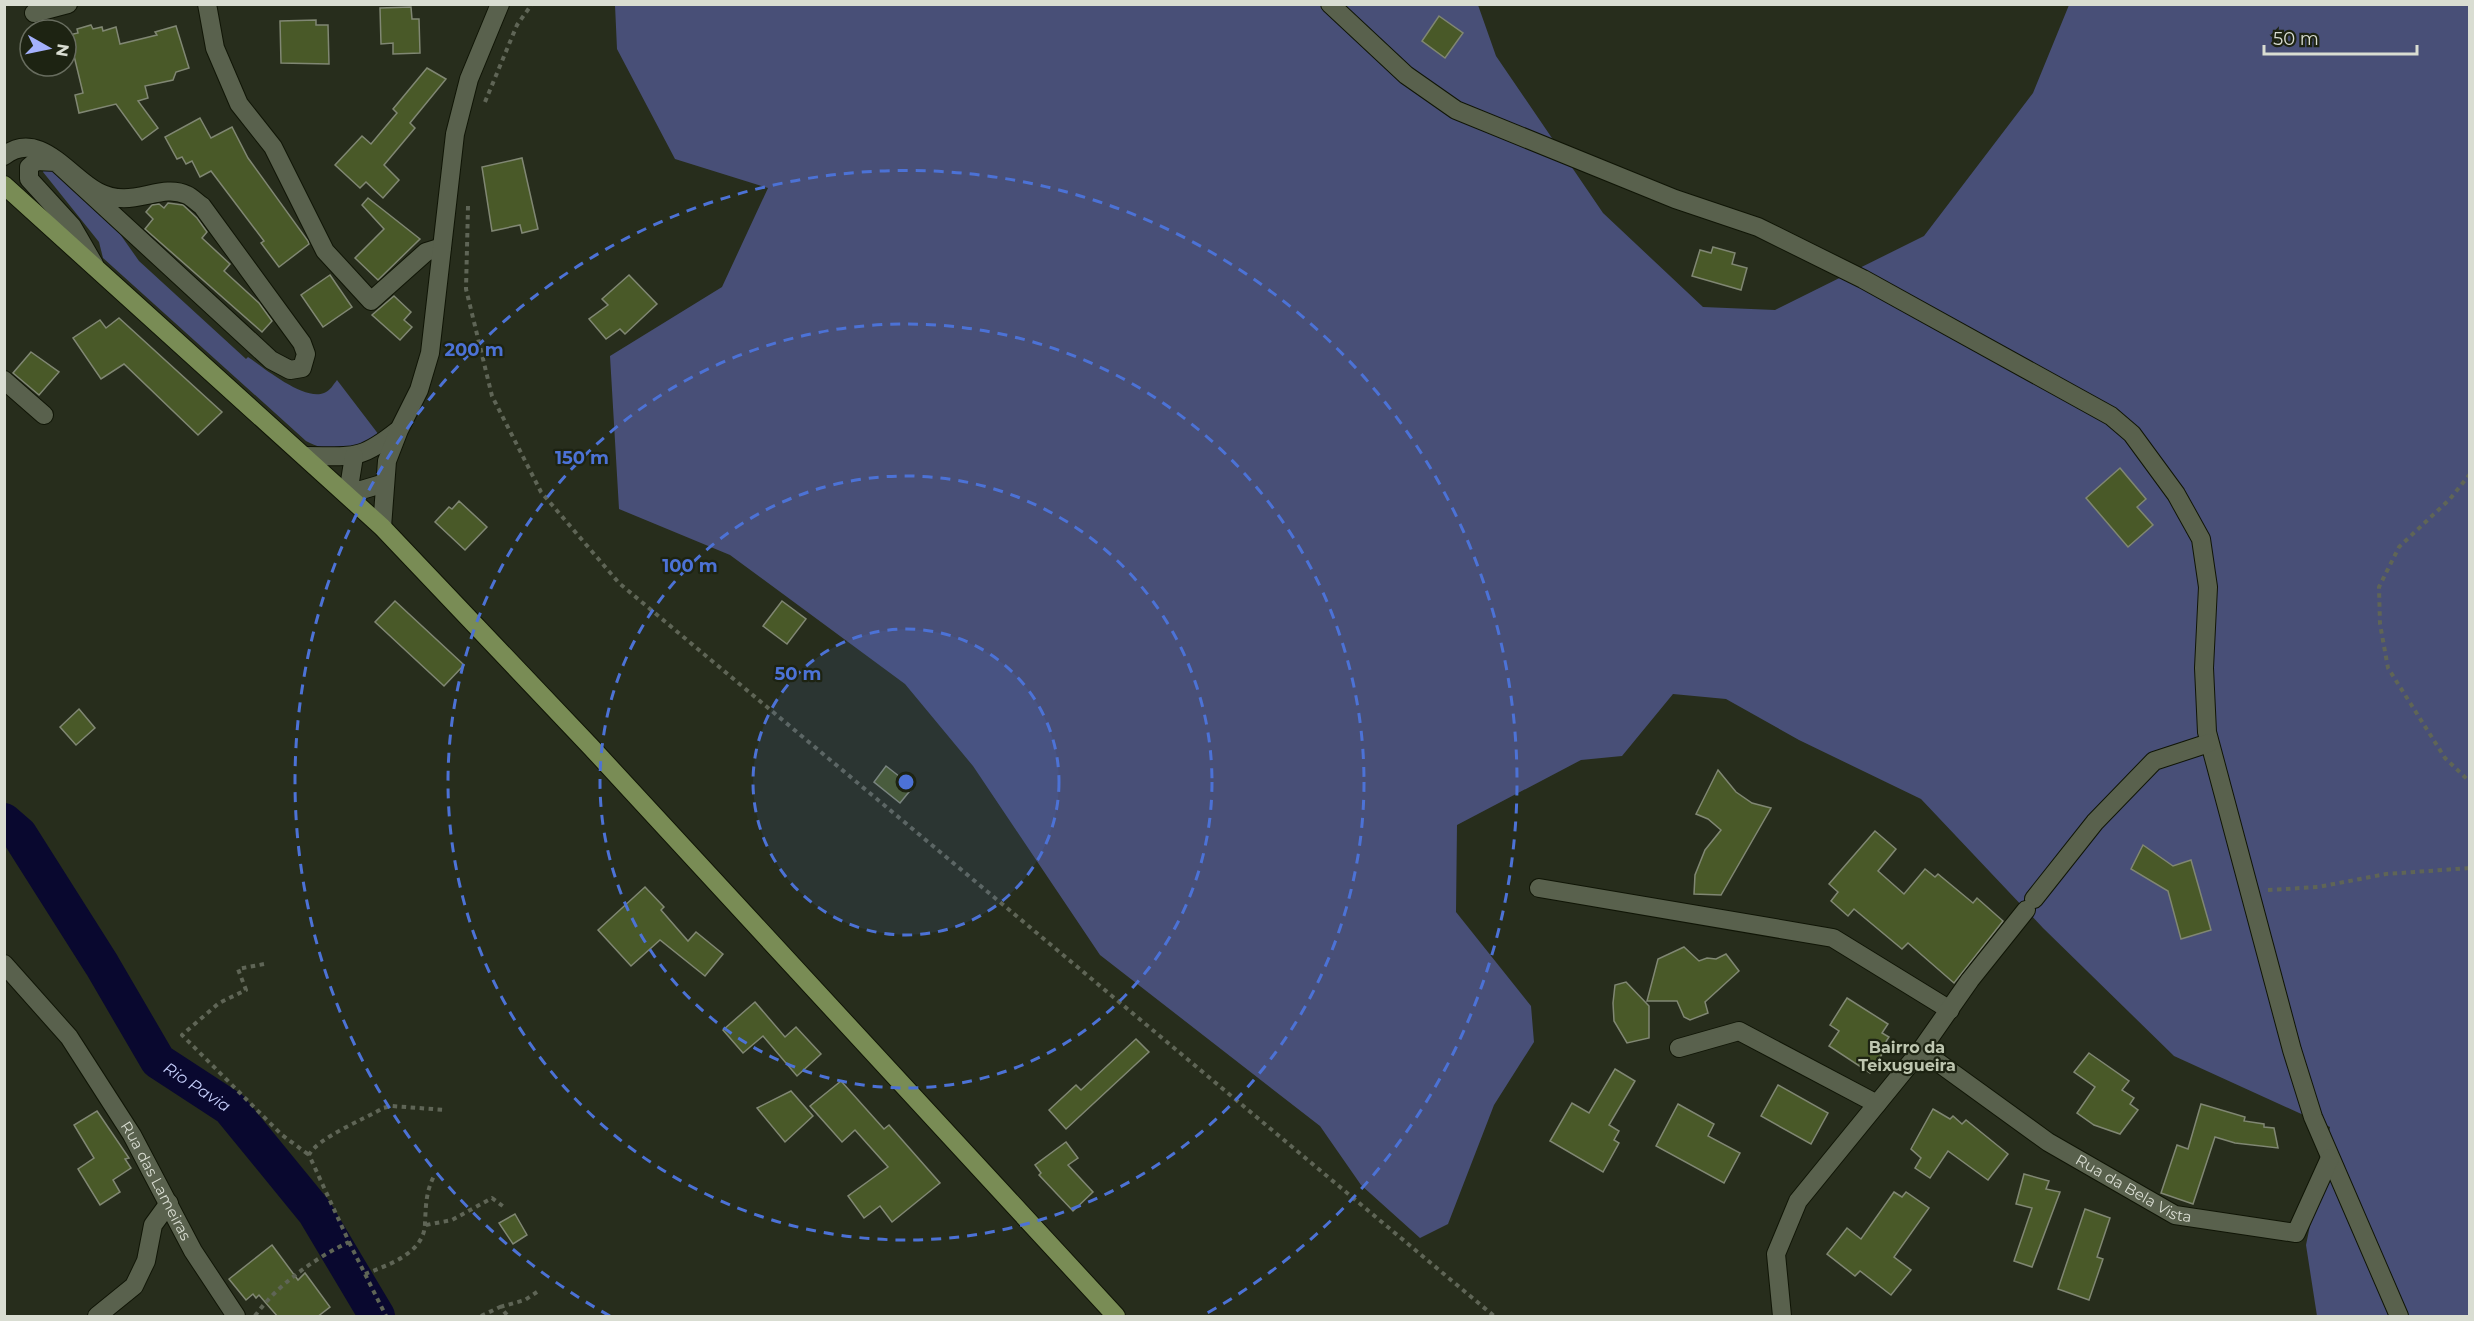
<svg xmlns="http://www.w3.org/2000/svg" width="2474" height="1321" viewBox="0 0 2474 1321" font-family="Montserrat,sans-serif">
<rect width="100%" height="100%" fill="#272d1c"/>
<!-- green -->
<g fill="#484f77">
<polygon points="615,5 1478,5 1496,56 1603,213 1703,307 1775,310 1924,236 2033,93 2069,5 2469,5 2469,1316 2317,1316 2306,1245 2330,1127 2174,1056 2043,928 1921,799 1799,740 1726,699 1673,694 1622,756 1581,760 1457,825 1456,912 1531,1006 1534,1042 1494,1105 1448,1224 1420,1238 1361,1185 1320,1126 1100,955 973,766 905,684 730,555 619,509 610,356 722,287 768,188 675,159 617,49"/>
<path d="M44,168H49L120,234L139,261L246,359L248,357C264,368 304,401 324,393C330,391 333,385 337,380L379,435C358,452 330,454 306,441L103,258L99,242L43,172Z"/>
</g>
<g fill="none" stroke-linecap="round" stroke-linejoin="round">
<!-- river -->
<path stroke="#09082f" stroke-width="36" id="s1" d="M4,821L19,834L102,965L158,1061L230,1108L315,1212L377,1316"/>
</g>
<!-- building -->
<g fill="#495928" stroke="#808773" stroke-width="1.5">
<polygon points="411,7 412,19 419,19 420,53 393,54 393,43 381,44 380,8"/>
<polygon points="1439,16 1463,33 1445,58 1422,41"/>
<polygon points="316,20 316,25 328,25 329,64 281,63 280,21"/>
<polygon points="91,25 93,29 102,27 103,31 116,27 120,44 157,35 155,32 176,26 189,68 176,72 173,80 145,86 148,98 138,101 158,128 142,140 116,104 79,113 75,95 83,93 69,35 78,33 77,29"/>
<polygon points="427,68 446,79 410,123 415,128 384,165 399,180 383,198 366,182 360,188 335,165 362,136 371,144 397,113 393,109"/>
<polygon points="200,118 211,138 232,127 248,158 308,241 309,244 279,267 261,243 264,241 211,171 200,177 192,161 186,164 182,157 177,159 165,137"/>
<polygon points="522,158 538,229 522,233 520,225 492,231 482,167"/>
<polygon points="368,198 420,239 378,280 355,258 384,229 362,205"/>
<polygon points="168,203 183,205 197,218 207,232 202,238 230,264 224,271 259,303 272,321 262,332 145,229 153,219 146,212 152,205 159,204 164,208"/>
<polygon points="1713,247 1735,253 1732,264 1747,268 1741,290 1692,276 1700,250 1711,253"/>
<polygon points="330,275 352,307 323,327 301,295"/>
<polygon points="629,275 657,304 625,334 620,329 606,339 589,319 608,305 602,299"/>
<polygon points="394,296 411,312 404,320 412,327 400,340 372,315"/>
<polygon points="119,318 222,412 198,435 124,364 101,379 73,338 100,320 106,328"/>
<polygon points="31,352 59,372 39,395 13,373"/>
<polygon points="2120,468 2146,499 2137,507 2153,525 2128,547 2086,498"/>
<polygon points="459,501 487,527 465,550 435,522 449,507 452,509"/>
<polygon points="395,601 464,665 444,686 375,622"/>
<polygon points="782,601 806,619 787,644 763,626"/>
<polygon points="79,709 95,728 76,745 60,727"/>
<polygon points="886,766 913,787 900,803 874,782"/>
<polygon points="1718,770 1736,792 1752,803 1771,808 1721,895 1694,894 1695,875 1705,850 1721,830 1708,819 1696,814"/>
<polygon points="1875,831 1896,849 1878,871 1904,894 1925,869 1935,877 1938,874 1973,903 1977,898 2003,921 1954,983 1908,943 1902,949 1854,909 1848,916 1831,901 1838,892 1829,884"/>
<polygon points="2143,845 2173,866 2191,860 2211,930 2181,939 2168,891 2131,869"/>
<polygon points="645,887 664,907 661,910 688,941 696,932 723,954 705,976 660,940 631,966 598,930"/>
<polygon points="1684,947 1699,961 1707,958 1716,959 1726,954 1739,971 1705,1002 1708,1013 1690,1020 1684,1017 1677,1001 1647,1001 1658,959"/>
<polygon points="1626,982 1649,1006 1649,1038 1627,1043 1614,1021 1613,1003 1615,985"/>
<polygon points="1847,998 1888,1024 1882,1033 1889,1037 1883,1046 1886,1048 1870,1073 1829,1046 1839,1031 1830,1025"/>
<polygon points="755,1002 785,1037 796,1027 821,1054 797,1076 763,1036 743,1053 723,1030"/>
<polygon points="1136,1039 1149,1052 1066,1129 1049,1110 1076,1085 1081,1090"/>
<polygon points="2089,1053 2129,1081 2122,1090 2134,1098 2130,1104 2138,1110 2120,1134 2094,1125 2077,1113 2095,1087 2074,1072"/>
<polygon points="1615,1069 1635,1081 1609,1125 1619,1131 1614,1140 1619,1143 1603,1172 1550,1141 1572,1103 1589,1113"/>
<polygon points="841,1081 884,1129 889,1125 940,1183 892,1222 880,1206 864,1218 848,1196 888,1167 855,1130 842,1142 810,1106"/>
<polygon points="1778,1085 1828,1113 1811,1144 1761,1116"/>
<polygon points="791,1091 813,1116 785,1142 757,1108"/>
<polygon points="1678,1104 1714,1124 1708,1136 1740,1153 1724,1183 1656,1146"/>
<polygon points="2201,1104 2245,1117 2244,1121 2264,1124 2264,1127 2274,1128 2278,1148 2235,1143 2215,1137 2193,1204 2161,1193 2177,1145 2188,1149"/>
<polygon points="1933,1109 1950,1119 1953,1116 1962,1124 1966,1120 2008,1154 1988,1180 1948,1151 1930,1178 1915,1168 1921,1158 1911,1149"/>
<polygon points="97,1111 129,1158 125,1159 131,1168 113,1180 120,1192 100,1205 78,1169 94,1158 74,1125"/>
<polygon points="1066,1142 1078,1158 1068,1165 1093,1192 1073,1211 1039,1175 1041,1173 1035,1165"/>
<polygon points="2024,1174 2049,1181 2046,1189 2060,1192 2032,1267 2014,1261 2032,1208 2016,1204"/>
<polygon points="1894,1192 1902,1197 1906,1192 1929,1208 1894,1257 1911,1270 1891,1295 1860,1271 1855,1276 1827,1254 1847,1228 1861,1239"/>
<polygon points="2085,1209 2110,1218 2097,1257 2103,1259 2089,1300 2058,1289"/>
<polygon points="515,1214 527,1235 513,1244 499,1223"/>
<polygon points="272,1245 298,1280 305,1273 330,1307 317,1317 278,1317 259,1295 256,1298 253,1294 246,1300 229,1279"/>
</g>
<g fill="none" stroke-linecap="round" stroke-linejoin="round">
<!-- minor casing -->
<g stroke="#101506" stroke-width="20">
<g id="minor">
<polyline points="207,4 215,48 239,104 273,147 325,251 371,301 426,252 442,247"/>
<polyline points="1330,4 1406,75 1456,110 1675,199 1758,227 1863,279 2111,416 2132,434 2176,494 2201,539 2208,587 2204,668 2207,732 2292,1050 2313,1117 2399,1316"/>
<polyline points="34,13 68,4"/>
<path d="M4,156C39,128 69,177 98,192C132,210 160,182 187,195C192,197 197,203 202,206L302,343L306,354L302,368L290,370L271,360L56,162L36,161L29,167V179L72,226L94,264"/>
<polyline points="4,380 44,415"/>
<path d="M306,456C353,456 359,461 397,431"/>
<polyline points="354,456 348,494 385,483"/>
<polyline points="382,527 387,461 399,430 419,390 430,353 455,134 469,79 500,4"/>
<polyline points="1539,888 1833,938 1950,1010"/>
<polyline points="2034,899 2095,822 2154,761 2209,743"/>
<path id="s2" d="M4,964L69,1037L132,1135L193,1251L236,1316"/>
<polyline points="1679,1048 1739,1031 1877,1104"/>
<path id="s3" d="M1921,1050L2048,1142L2175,1215L2296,1233L2330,1158"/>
<polyline points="97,1316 134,1286 146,1261 153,1225 169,1203"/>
<polyline points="1782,1316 1776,1254 1798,1201 1921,1050 1970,980 2026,910"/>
</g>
</g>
<!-- major casing -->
<g stroke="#101506" stroke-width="20">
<polyline id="major" points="4,185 382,527 590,746 1116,1316"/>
</g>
<!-- path -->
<g stroke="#5f6556" stroke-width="4" stroke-dasharray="4.5 4.5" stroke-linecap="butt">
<polyline points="485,102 517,25 532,4"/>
<polyline points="468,206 466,289 492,396 541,492 619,583 1494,1316"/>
<polyline points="2470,474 2450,499 2399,547 2379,587 2380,624 2388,668 2445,758 2470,782"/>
<polyline points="2268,890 2318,887 2386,874 2470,868"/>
<polyline points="264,964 238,969 246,990 219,1003 182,1035 282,1135 309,1155"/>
<polyline points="426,1225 452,1220 492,1198 504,1207"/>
<polyline points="349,1242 386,1316"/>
<path d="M365,1274C388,1265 425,1253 425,1223C426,1203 426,1191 435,1174"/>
<polyline points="500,1307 525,1300 537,1292"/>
<path d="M255,1316C277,1285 315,1258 349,1242L309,1155C317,1138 365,1119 383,1108L392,1106L445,1110"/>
<polyline points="481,1316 500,1307 508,1316"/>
</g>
<!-- minor -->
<use href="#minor" stroke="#59614d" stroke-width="18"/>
<!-- major -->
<use href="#major" stroke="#798c55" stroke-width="18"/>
</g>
<!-- distance rings -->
<circle cx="906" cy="782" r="153" fill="#4c72d6" fill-opacity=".12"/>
<g fill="none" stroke="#4c72d6" stroke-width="3" stroke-dasharray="10 8">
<circle cx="906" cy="782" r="153"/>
<circle cx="906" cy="782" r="306"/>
<circle cx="906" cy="782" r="458"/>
<path d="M610 1316A611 611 0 1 1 1202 1316"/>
</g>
<g text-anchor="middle" stroke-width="4.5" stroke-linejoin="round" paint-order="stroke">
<!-- street labels -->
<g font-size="15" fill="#d9ddd2" stroke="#1d2312">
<text dy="5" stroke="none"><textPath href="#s2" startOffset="266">Rua das Lameiras</textPath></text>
<text dy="5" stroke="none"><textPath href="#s3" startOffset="255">Rua da Bela Vista</textPath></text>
</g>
<!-- neighbourhood labels -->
<g font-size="16" font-weight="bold" fill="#bec6b0" stroke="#1d2312">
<text x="1907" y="1053">Bairro da<tspan x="1907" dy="18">Teixugueira</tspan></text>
</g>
<!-- water labels -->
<g font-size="16" font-style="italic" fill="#c6cffc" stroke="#1d2312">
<text dy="6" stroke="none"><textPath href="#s1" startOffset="333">Rio Pavia</textPath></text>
</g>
</g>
<circle cx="906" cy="782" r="9" fill="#4c72d6" stroke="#1d2312" stroke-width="3"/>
<g font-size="18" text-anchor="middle" font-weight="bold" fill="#4c72d6" stroke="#1d2312" stroke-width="4.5" stroke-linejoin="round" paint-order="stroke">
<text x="474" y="356">200 m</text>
<text x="582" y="464">150 m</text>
<text x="690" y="572">100 m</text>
<text x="798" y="680">50 m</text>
</g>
<!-- border -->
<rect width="2474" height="1321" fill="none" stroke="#d9ddd2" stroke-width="12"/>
<!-- north arrow -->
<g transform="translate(48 48) rotate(99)"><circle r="28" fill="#1d2312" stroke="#686d5f" stroke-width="1.5"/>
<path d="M0-4.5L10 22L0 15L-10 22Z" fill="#a4b1fc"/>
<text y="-9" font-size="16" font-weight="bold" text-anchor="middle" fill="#d9ddd2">N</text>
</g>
<!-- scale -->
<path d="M2264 45v9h153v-9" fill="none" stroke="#d9ddd2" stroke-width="3"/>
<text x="2273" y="45" font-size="18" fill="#d9ddd2" stroke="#1d2312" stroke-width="4.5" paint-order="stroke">50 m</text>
</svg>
